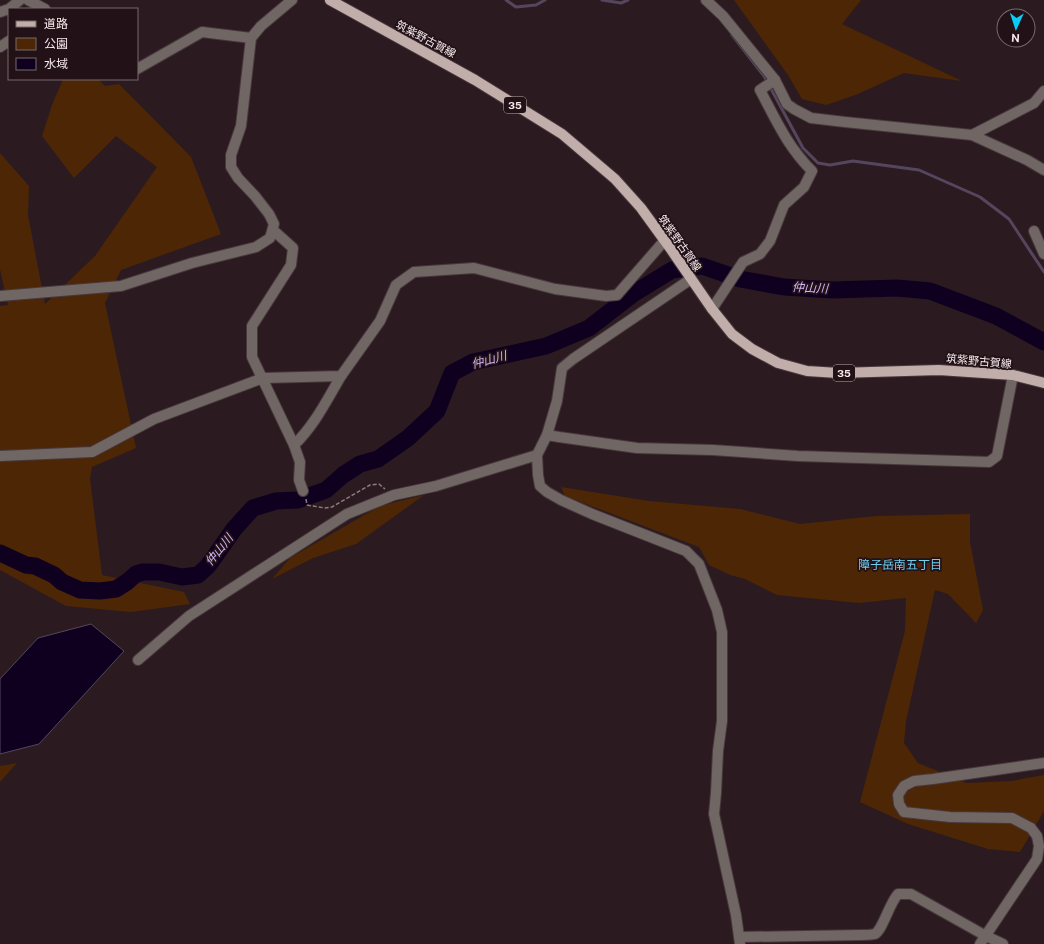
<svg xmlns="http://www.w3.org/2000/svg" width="1044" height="944" viewBox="0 0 1044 944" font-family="'Public Sans','Noto Sans JP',sans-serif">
<rect width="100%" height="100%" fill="#2b1b20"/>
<!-- green -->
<g fill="#4d2605">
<polygon points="734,0 861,0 842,24 962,81 904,73 858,94 826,105 802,99 788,75"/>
<polygon points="63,79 98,79 105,86 119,84 191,157 221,234 121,270 105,303 136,448 92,467 90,479 102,575 184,592 190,604 131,612 66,606 0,570 0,306 8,305 0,269 0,153 29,186 28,215 45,304 95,256 157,167 116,136 74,178 42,136 52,105"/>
<polygon points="561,487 649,501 740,509 800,524 876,516 970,514 970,542 983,610 976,623 948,594 935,590 906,721 904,743 918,763 967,783 1011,781 1044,775 1044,811 1020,852 988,849 908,824 860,802 905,631 906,598 859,603 777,595 745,579 730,575 709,565 699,547 565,496"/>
<polygon points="424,495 356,544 313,558 272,579 290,558 380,506"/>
<polygon points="17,763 0,782 0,766"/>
</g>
<!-- water -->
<polygon fill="#100020" stroke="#55465e" points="91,624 124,651 39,744 0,754 0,679 38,638"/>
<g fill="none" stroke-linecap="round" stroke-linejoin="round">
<!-- stream -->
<g stroke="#55465e" stroke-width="3">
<polyline points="506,0 516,7 536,5 545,0"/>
<polyline points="602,0 621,3 628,0"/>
<polyline points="732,35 764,76 803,148 818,163 830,165 853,161 919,170 980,197 1009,219 1044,272"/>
</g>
<!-- river -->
<polyline stroke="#100020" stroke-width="17" points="0,553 26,565 35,566 54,575 62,582 80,590 100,591 116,589 127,582 136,574 143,572 159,572 182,577 198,575 208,566 234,529 253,508 276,501 298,500 326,490 343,475 360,464 378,459 408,438 437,411 452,373 473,362 546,346 589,328 633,294 672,270 702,266 740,279 784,287 833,290 897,288 930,291 996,316 1044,342"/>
<!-- minor casing -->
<g stroke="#48383d" stroke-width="12">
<g id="minor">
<polyline points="28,0 45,9"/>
<polyline points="706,0 723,16 775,80 787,104 794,109 811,118 845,122 972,135 1027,160 1044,170"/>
<polyline points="0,12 9,9 20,0"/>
<polyline points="0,47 9,41"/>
<polyline points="137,69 202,32 251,38"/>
<polyline points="972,135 1034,103 1044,91"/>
<polyline points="273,230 293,248 291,265 252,326 252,357 294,445 300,462 299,480 303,491"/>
<polyline points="1034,231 1044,254"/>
<polyline points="691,279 573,359 562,368 557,401 547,435 537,455 538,475 540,486 547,492 561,500 592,514 686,551 699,564 717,610 722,632 722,721 718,751 716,793 714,814 736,915 740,944"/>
<polyline points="0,296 121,286 192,263 256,247 270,238 274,224 269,214 255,196 238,178 231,167 231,155 241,126 251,38 261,26 292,0"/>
<path d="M712,309L743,262L760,254L770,241L784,205L804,187L812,171C787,146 776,120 760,90L775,80"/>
<polyline points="547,435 559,437 637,448 713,450 798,456 989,462 997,456 1013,375"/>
<path d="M294,445C314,426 327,400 341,376"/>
<polyline points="0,456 92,452 154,419 263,378 341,376 380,321 396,285 414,272 474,268 555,289 606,296 617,295 665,240"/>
<polyline points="138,660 189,616 347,514 394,495 436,486 537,455"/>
<path d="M740,937L862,935C865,935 871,935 875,934C883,929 889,904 898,894H911L986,936L1003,944"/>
<polyline points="980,944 1037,859 1039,846 1037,836 1031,828 1012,818 950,817 904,812 899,804 898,795 904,786 914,781 933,779 1044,763"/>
</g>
</g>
<!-- major casing -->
<g stroke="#48383d" stroke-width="12">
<polyline id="major" points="330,0 475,80 562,134 615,179 641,208 670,248 712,309 732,334 752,349 778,363 807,371 838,373 939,370 1013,375 1044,383"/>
</g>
<!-- path -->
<polyline stroke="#8b7c80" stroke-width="1.5" stroke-dasharray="4 2" stroke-linecap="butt" points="306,499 307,505 325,508 332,507 370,485 379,484 385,489"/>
<!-- minor -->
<use href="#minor" stroke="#706765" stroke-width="10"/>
<!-- major -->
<use href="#major" stroke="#c1aeab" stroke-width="10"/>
</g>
<g text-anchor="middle" stroke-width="3.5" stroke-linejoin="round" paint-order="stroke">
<!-- shield labels -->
<g fill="#221217" stroke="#b7aaae" stroke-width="1">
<rect x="504" y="97" width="22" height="16" rx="3"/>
<rect x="833" y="365" width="22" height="16" rx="3"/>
</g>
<g font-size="10" font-weight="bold" fill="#f7ebee">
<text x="515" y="109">35</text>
<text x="844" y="377">35</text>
</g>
<!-- street labels -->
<g font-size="11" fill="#f7ebee" stroke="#221217">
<text transform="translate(426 39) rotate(28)" y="4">筑紫野古賀線</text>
<text transform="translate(680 243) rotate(55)" y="4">筑紫野古賀線</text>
<text transform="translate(979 361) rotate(5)" y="4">筑紫野古賀線</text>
</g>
<!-- water labels -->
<g font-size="12" font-style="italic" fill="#d2b4f5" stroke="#221217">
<text transform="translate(810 288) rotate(3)" y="4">仲山川</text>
<text transform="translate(489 360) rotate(-15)" y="4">仲山川</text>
<text transform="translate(219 550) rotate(-51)" y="4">仲山川</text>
</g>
<!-- neighbourhood labels -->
<g font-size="12" fill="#70ceee" stroke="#221217">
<text x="900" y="569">障子岳南五丁目</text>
</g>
</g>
<!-- legend -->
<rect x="8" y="8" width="130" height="72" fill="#221217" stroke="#77696d"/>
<rect x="16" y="21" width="20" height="6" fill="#c1aeab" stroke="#77696d"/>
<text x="44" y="28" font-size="12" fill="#f7ebee">道路</text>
<rect x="16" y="38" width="20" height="12" fill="#4d2605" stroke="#77696d"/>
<text x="44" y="48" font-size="12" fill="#f7ebee">公園</text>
<rect x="16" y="58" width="20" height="12" fill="#100020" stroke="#77696d"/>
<text x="44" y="68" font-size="12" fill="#f7ebee">水域</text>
<!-- north arrow -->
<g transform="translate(1016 28) rotate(183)"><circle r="19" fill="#221217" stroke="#77696d"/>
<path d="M0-3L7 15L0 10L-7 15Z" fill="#07cbf9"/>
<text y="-6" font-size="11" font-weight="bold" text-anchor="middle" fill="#f7ebee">N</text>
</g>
</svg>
